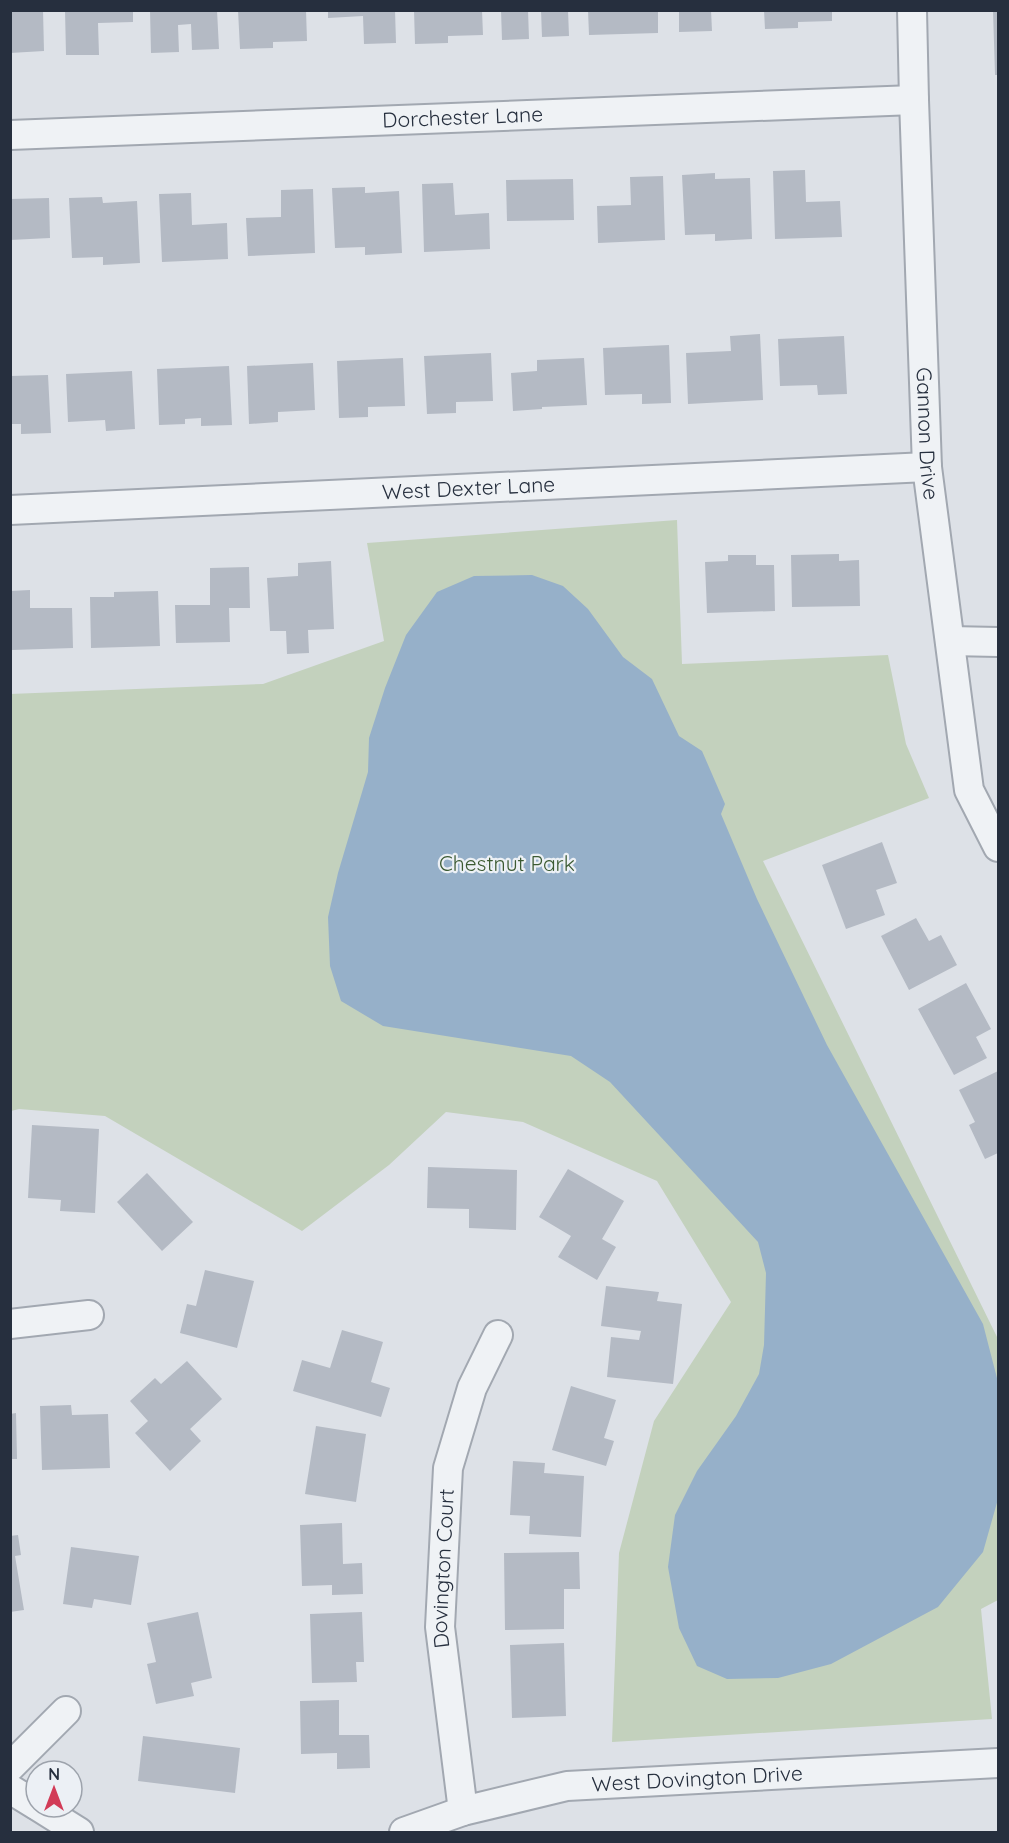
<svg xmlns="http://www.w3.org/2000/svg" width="1009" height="1843" viewBox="0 0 1009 1843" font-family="Quicksand,sans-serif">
<rect width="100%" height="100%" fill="#dde1e7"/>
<!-- green -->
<polygon fill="#c3d1bd" points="677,520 682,664 888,655 906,744 929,798 763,861 998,1339 998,1600 981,1609 992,1719 612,1742 619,1553 654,1421 731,1302 657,1181 523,1122 446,1112 389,1165 302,1231 105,1116 19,1109 11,1111 10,694 263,684 384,641 367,543"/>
<!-- water -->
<polygon fill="#96b0c9" points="532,575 563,586 588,609 623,657 652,679 679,736 702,751 725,804 721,814 757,899 827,1045 983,1324 998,1382 998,1499 983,1552 938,1607 831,1664 778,1678 727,1679 697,1666 679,1628 668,1567 675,1515 697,1471 736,1416 759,1374 764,1345 766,1273 758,1242 610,1082 571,1056 383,1026 341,1001 330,966 328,917 338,873 368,772 369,738 385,688 406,635 437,592 474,576"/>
<!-- building -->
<g fill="#b4bac4">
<polygon points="10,10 43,10 44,51 10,53"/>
<polygon points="65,10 133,10 133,22 98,23 99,55 66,55"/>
<polygon points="150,10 217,10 219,49 192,50 191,24 178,25 179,52 151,53"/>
<polygon points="238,10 306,10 307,41 273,42 273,48 240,49"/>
<polygon points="328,10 395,10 396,43 364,44 363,16 328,18"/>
<polygon points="414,10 482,10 483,35 448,36 448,43 415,44"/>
<polygon points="501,10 528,10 529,39 502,40"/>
<polygon points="541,10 568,10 569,36 542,37"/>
<polygon points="588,10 658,10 658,33 589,35"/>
<polygon points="679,10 711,10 712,31 679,32"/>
<polygon points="764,10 832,10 832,21 798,22 798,28 765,29"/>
<polygon points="993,10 998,10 998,75 995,75"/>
<polygon points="805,170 806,202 840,201 842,237 775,239 773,171"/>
<polygon points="715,173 715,179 750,178 752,239 715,241 715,234 685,235 682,175"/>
<polygon points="663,176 665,240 598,243 597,206 631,205 630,177"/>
<polygon points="573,179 574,220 507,221 506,180"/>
<polygon points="453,183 455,215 489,213 490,249 424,252 422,184"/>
<polygon points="365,187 365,193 399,191 402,253 365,255 365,247 335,248 332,188"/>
<polygon points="313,189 315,253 248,256 246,218 281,217 281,190"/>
<polygon points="191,193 192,225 227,223 228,259 162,262 159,194"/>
<polygon points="102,197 103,203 137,201 140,263 103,265 103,257 72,258 69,198"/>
<polygon points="49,198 50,238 10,240 10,199"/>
<polygon points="760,334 763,400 688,404 686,353 731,351 730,336"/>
<polygon points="844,336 847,394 818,395 817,385 780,386 778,339"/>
<polygon points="669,345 671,403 642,404 642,394 605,395 603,348"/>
<polygon points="491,353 493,401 456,402 456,413 427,414 424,356"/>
<polygon points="403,358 405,406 368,407 368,417 339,418 337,361"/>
<polygon points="584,358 587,405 542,407 542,409 513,411 511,373 537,371 537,360"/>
<polygon points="313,363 315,410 278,412 278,422 249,424 247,366"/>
<polygon points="229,366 232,425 201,426 201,418 185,419 185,424 159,425 157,369"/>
<polygon points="132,371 135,429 106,431 105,420 68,422 66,374"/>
<polygon points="48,375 51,433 21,434 21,424 10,424 10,376"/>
<polygon points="839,554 839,561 859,560 860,606 792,607 791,555"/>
<polygon points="728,555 756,555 756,565 774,565 775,611 707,613 705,562 728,561"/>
<polygon points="331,561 334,629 308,630 309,653 287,654 286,631 270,631 267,578 298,576 298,563"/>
<polygon points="249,567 250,608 229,608 230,642 176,643 175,605 210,605 210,568"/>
<polygon points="30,590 30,608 72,608 73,648 12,650 10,591"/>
<polygon points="158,591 160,646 91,648 90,597 114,597 114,592"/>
<polygon points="882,842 897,883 876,890 885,915 846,929 822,865"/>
<polygon points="916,918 929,941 941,935 957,965 909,990 881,936"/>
<polygon points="966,983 991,1029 976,1037 987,1058 954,1075 918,1009"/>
<polygon points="998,1071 998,1153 985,1159 969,1125 975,1122 959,1090"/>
<polygon points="32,1125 99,1129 95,1213 60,1211 61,1200 28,1198"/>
<polygon points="428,1167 517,1170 516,1230 469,1228 469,1209 427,1208"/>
<polygon points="568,1169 624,1201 602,1239 616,1247 597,1280 558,1257 571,1236 539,1217"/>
<polygon points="147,1173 193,1222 162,1251 117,1202"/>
<polygon points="205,1270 254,1281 237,1348 180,1333 187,1304 196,1306"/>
<polygon points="606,1286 659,1292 657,1301 682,1304 673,1384 607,1377 611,1337 639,1340 641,1331 601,1326"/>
<polygon points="342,1330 383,1342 371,1382 390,1388 381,1417 293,1391 302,1360 330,1368"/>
<polygon points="187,1361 222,1399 190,1429 201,1441 170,1471 135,1433 148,1421 130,1401 155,1378 161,1384"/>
<polygon points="571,1386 616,1400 604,1438 614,1441 606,1466 552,1450"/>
<polygon points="71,1405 72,1415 108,1414 110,1468 42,1470 40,1406"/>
<polygon points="16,1413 17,1459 10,1459 10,1414"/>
<polygon points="316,1426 366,1434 356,1502 305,1494"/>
<polygon points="513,1461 545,1463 544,1473 584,1476 581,1537 529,1534 530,1516 510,1515"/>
<polygon points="342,1523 343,1564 362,1563 363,1594 332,1595 332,1585 302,1586 300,1525"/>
<polygon points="18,1535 21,1555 15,1556 24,1610 10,1612 10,1536"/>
<polygon points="71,1547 139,1556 131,1605 94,1599 92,1608 63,1604"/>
<polygon points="579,1552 580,1589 564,1589 564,1629 505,1630 504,1553"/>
<polygon points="198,1612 212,1678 191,1683 194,1696 156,1704 147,1664 156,1662 147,1623"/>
<polygon points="362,1612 364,1662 356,1662 357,1682 312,1683 310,1614"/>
<polygon points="564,1643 566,1716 512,1718 510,1645"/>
<polygon points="339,1700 339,1735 369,1735 370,1768 337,1769 337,1753 301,1754 300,1701"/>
<polygon points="143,1736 240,1748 235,1793 138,1781"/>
</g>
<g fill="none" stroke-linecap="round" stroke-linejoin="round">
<!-- minor casing -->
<g stroke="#a2a8b1" stroke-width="32">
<g id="minor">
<path id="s1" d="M912,10L914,100L927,467L969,790L998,847"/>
<path id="s2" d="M10,135L914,100"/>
<path id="s3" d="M10,510L927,467"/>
<polyline points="950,641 998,642"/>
<polyline points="10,1324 89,1315"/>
<polyline points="10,1767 66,1711"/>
<polyline points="10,1789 36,1805"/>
<polyline points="39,1807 79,1832"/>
<path id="s4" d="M463,1811L440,1627L448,1468L472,1388L498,1335"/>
<path id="s5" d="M404,1832L463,1811L567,1786L998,1763"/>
</g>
</g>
<!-- minor -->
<use href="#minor" stroke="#eff2f5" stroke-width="28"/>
</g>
<g text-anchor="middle" stroke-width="4.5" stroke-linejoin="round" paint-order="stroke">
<!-- street labels -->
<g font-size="21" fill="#262f3e" stroke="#ecf0f5">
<text dy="7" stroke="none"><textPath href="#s2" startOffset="453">Dorchester Lane</textPath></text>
<text dy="7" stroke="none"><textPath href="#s1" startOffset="424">Gannon Drive</textPath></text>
<text dy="7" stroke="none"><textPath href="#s3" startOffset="459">West Dexter Lane</textPath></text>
<text dy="7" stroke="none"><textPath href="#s4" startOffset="244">Dovington Court</textPath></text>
<text dy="7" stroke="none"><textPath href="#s5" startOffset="300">West Dovington Drive</textPath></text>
</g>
<!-- park labels -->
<g font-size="21" fill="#3b5a32" stroke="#ecf0f5">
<text x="507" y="871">Chestnut Park</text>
</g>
</g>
<!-- border -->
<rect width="1009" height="1843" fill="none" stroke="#262f3e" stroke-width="24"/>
<!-- north arrow -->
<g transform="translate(54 1789)"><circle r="28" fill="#ecf0f5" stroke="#9da3ac" stroke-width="1.5"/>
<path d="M0-4.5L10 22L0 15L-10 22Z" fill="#d23b57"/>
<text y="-9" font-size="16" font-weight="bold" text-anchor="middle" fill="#262f3e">N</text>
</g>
</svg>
